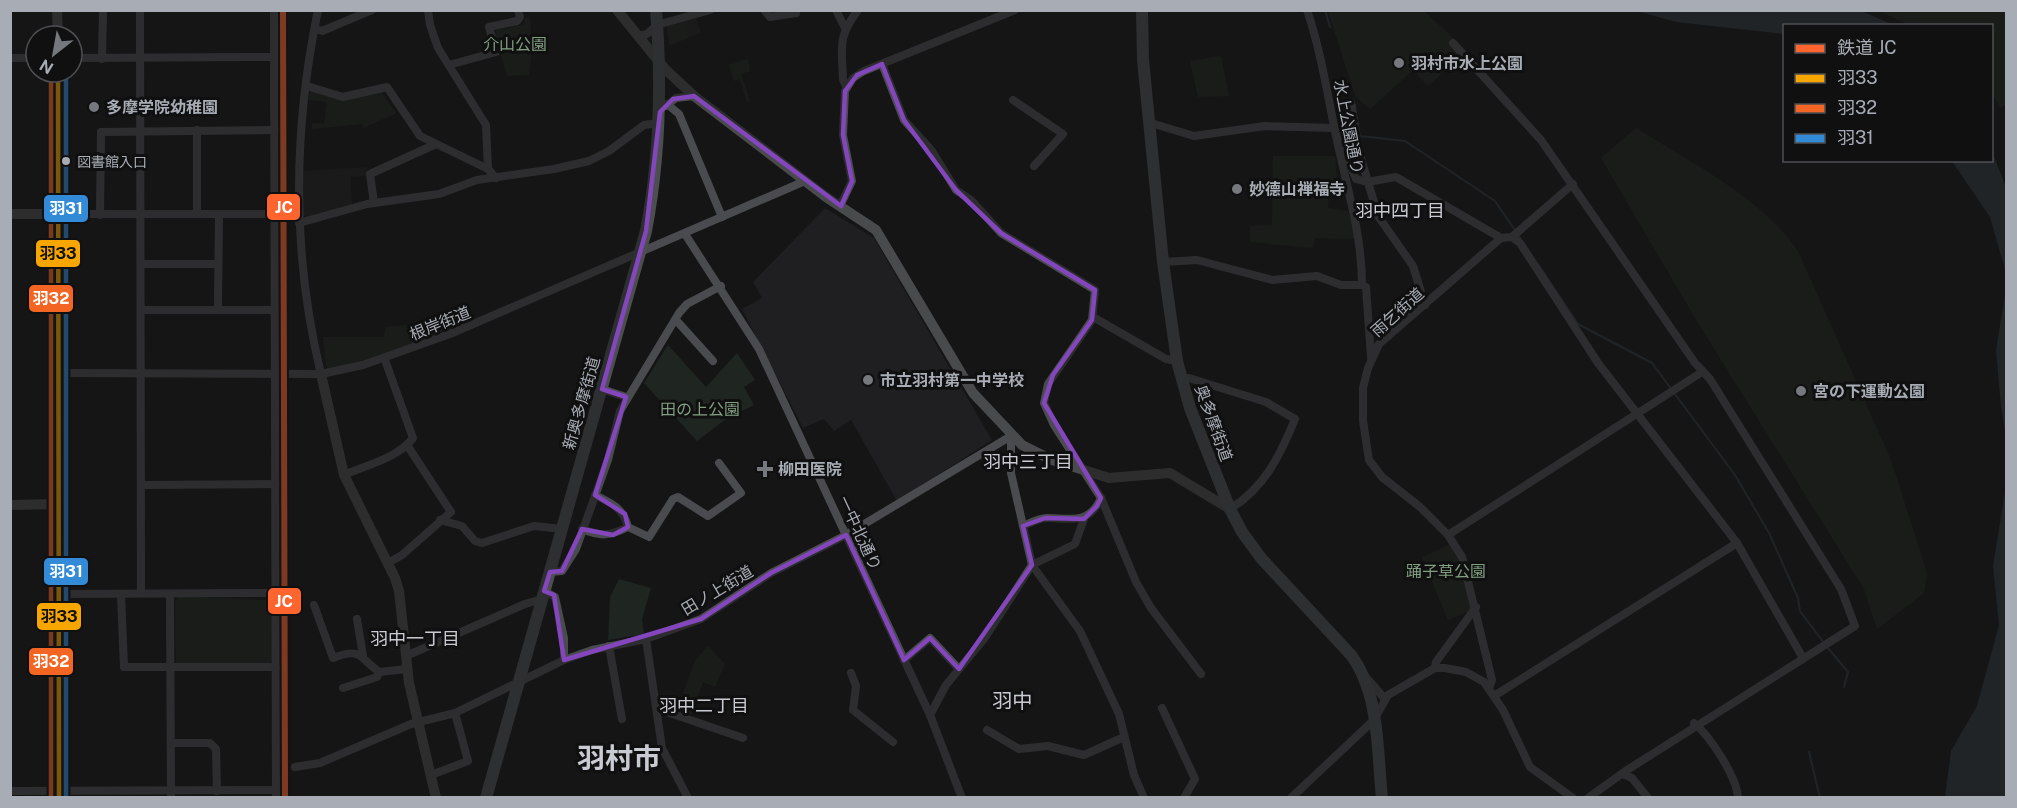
<svg xmlns="http://www.w3.org/2000/svg" width="2017" height="808" viewBox="0 0 2017 808" font-family="'Public Sans','Noto Sans JP',sans-serif">
<rect width="100%" height="100%" fill="#151516"/>
<!-- built -->
<g fill="#1f1f21">
<polygon points="696,18 701,33 669,45 667,27"/>
<polygon points="367,167 367,176 351,177 352,204 306,217 303,215 303,171"/>
<polygon points="825,208 874,238 992,440 897,501 851,420 834,431 824,419 803,428 742,309 762,298 753,282"/>
</g>
<!-- green -->
<g fill="#1f2520">
<polygon points="1328,11 1424,11 1453,38 1449,44 1460,56 1428,86 1413,70 1370,109 1355,96"/>
<polygon points="1879,11 2006,11 2006,104 2001,108 1992,95 1992,26 1909,25"/>
<polygon points="530,16 532,47 529,75 507,76 495,33 497,30 525,24 524,19"/>
<polygon points="683,22 689,38 669,45 667,27"/>
<polygon points="1221,56 1229,96 1198,97 1190,61"/>
<polygon points="748,59 750,71 741,74 750,101 747,102 740,79 734,81 729,65"/>
<polygon points="310,90 343,99 380,90 396,113 364,128 362,124 312,129 312,123 324,124 327,102 309,100"/>
<path d="M1636,128C1691,163 1761,197 1798,251L1891,460L1927,573L1924,593L1877,629L1864,589L1698,323L1601,158Z"/>
<polygon points="1273,156 1335,156 1338,197 1329,196 1328,208 1348,211 1356,239 1315,238 1313,248 1250,242 1250,226 1272,225"/>
<polygon points="451,321 453,331 332,371 326,365 323,337 384,337 385,327"/>
<polygon points="668,345 706,387 737,353 755,380 744,387 754,405 726,419 697,441 644,383"/>
<polygon points="1451,544 1460,560 1472,606 1468,612 1448,620 1422,557"/>
<polygon points="619,579 651,588 642,619 644,634 608,640 610,597"/>
<polygon points="179,597 272,600 272,660 269,664 176,664 175,601"/>
<polygon points="708,646 725,664 715,687 703,682 691,715 677,710 695,661"/>
</g>
<!-- water -->
<g fill="#2d353a">
<polygon points="1637,11 1861,11 1894,25 1784,26 1784,34 1676,22"/>
<polygon points="1992,152 2006,187 2006,273 1990,217 1952,161 1992,160"/>
<polygon points="2006,289 2006,437 2001,407 1996,350"/>
<polygon points="2006,486 2006,792 2005,797 1945,797 1951,751 1977,706 1999,625 1993,566"/>
</g>
<g fill="none" stroke-linecap="round" stroke-linejoin="round">
<!-- stream -->
<g stroke="#2d353a" stroke-width="2">
<polyline points="1325,10 1330,27"/>
<polyline points="1360,136 1405,141 1495,201 1521,239"/>
<polyline points="1538,264 1578,324 1652,363 1735,475 1769,533 1798,598 1800,611 1824,643"/>
<polyline points="1827,647 1848,672 1844,687"/>
<polyline points="1809,752 1820,798"/>
</g>
<!-- street -->
<g stroke="#4a4b4e" stroke-width="8">
<polyline points="140,10 141,593"/>
<polyline points="274,10 276,798"/>
<path d="M318,10C293,131 292,255 321,374"/>
<polyline points="428,10 430,25 438,48 486,125 488,169"/>
<polyline points="764,10 770,17 796,13"/>
<polyline points="836,10 845,28"/>
<path d="M1307,10C1322,54 1328,100 1338,145C1348,192 1362,236 1362,285"/>
<polyline points="315,29 322,31 372,10"/>
<polyline points="638,36 647,34 657,25 710,10"/>
<polyline points="1453,43 1541,140 1695,363 1710,379 1841,589 1855,626 1627,770 1588,798"/>
<polyline points="10,58 36,58"/>
<polyline points="72,58 274,57"/>
<polyline points="102,59 103,10"/>
<polyline points="882,64 904,120 932,151 956,190 971,200 1001,233 1095,290 1092,320 1048,384 1044,403 1054,425 1101,498 1136,582 1151,608 1201,674"/>
<polyline points="449,65 496,52 489,27 517,21 520,17 518,10"/>
<polyline points="307,86 343,97 387,87 420,136 488,169 496,178"/>
<path d="M846,86L843,80C842,47 837,38 858,10"/>
<polyline points="1013,100 1063,134 1034,166"/>
<polyline points="1351,102 1360,155 1378,216 1413,266 1425,305"/>
<polyline points="667,104 679,114 722,217"/>
<polyline points="666,106 676,98 694,96"/>
<polyline points="1151,123 1194,136 1265,126 1334,128"/>
<polyline points="1334,128 1356,179 1367,182 1396,177 1501,238 1512,237 1573,184"/>
<polyline points="197,130 197,214"/>
<polyline points="374,203 370,174 436,144"/>
<polyline points="840,206 852,181 843,135 845,91 853,78 864,71 1015,10"/>
<polyline points="58,214 275,214"/>
<polyline points="100,215 101,132 275,130"/>
<polyline points="299,223 367,204 439,194 477,180 554,169 589,161 609,151 644,125 659,123"/>
<polyline points="685,234 759,349 930,715 962,798"/>
<polyline points="1512,237 1520,243 1598,363 1737,543 1803,658"/>
<polyline points="1163,262 1197,260 1272,280 1317,276 1341,285 1362,285"/>
<polyline points="141,264 218,264"/>
<polyline points="1362,285 1366,287 1371,357"/>
<polyline points="218,309 219,214"/>
<polyline points="141,310 274,310"/>
<polyline points="1093,317 1166,359 1177,361"/>
<polyline points="676,320 713,361"/>
<polyline points="59,373 321,374 363,365 450,334 805,181"/>
<path d="M1181,380L1189,378L1266,402L1295,419C1280,456 1264,488 1230,509"/>
<polyline points="602,389 626,397"/>
<polyline points="1011,436 1011,473 1032,565 1080,631 1119,714 1134,775 1144,798"/>
<path d="M344,475C367,465 398,458 413,438L385,360"/>
<polyline points="142,485 276,484"/>
<path d="M595,495C612,503 623,508 628,527"/>
<polyline points="440,520 462,526 475,541 482,543 534,526 562,529"/>
<path d="M1023,526C1030,523 1039,518 1047,518C1071,518 1089,525 1101,498"/>
<path d="M582,529C601,537 610,536 628,527L649,537L673,499L678,497L708,516L741,493L719,463"/>
<polyline points="1448,535 1702,372"/>
<polyline points="388,563 402,555 451,512 407,445"/>
<polyline points="550,572 562,571 576,549 608,460 620,411 679,313 687,304 721,286"/>
<polyline points="544,591 555,597 564,638 564,660"/>
<polyline points="59,594 276,593"/>
<polyline points="121,594 124,667 276,667"/>
<polyline points="170,594 171,798"/>
<path d="M314,605L333,658C361,647 359,657 379,672"/>
<polyline points="357,619 363,656"/>
<polyline points="646,639 662,748 688,798"/>
<polyline points="609,646 622,719"/>
<polyline points="406,656 525,604 542,599"/>
<polyline points="904,660 930,638 959,669"/>
<polyline points="1435,668 1436,662 1476,607"/>
<polyline points="851,673 856,686 853,710 893,742"/>
<polyline points="1364,675 1385,699"/>
<polyline points="343,688 377,677 379,672 407,669"/>
<polyline points="1489,688 1492,680 1462,557 1448,535 1420,507 1382,477 1369,460 1363,421 1363,388 1368,368 1379,344 1501,238"/>
<polyline points="1494,696 1737,543"/>
<polyline points="1162,708 1195,779 1184,798"/>
<polyline points="658,709 743,738"/>
<polyline points="930,715 946,685 984,639 1032,565 1075,544 1084,519"/>
<path d="M1694,723C1710,736 1737,777 1738,798"/>
<polyline points="987,730 1019,749 1048,746 1084,755 1124,737"/>
<polyline points="171,743 210,743 216,749 217,791"/>
<polyline points="295,767 320,763 411,724 455,713 564,660 592,650 646,639 701,619 771,573 846,535 1011,436"/>
<polyline points="1623,774 1632,778 1648,798"/>
<polyline points="431,775 468,761 455,713"/>
<polyline points="10,791 276,790"/>
<polyline points="1291,798 1374,720 1388,695 1435,668 1445,668 1466,672 1484,682 1503,710 1530,767 1573,798"/>
</g>
<!-- secondary -->
<g stroke="#494a4c" stroke-width="10">
<polyline points="57,10 58,36"/>
<polyline points="617,10 665,69 694,96 826,197 876,230 973,393 1022,445 1052,460 1109,478 1170,473 1230,509"/>
<polyline points="58,72 59,798"/>
<polyline points="10,214 58,214"/>
<polyline points="321,374 344,475 395,578 399,591 409,683 436,798"/>
<polyline points="10,505 59,504"/>
</g>
<!-- primary -->
<g stroke="#4d4e50" stroke-width="12">
<path d="M1142,10L1143,60L1163,262L1177,361L1190,408L1230,509L1242,532L1261,558L1351,655C1380,694 1377,751 1382,798"/>
<path d="M486,798L646,231C660,157 662,85 656,10"/>
</g>
<!-- bus-1 casing -->
<g stroke="#101011" stroke-width="9">
<polyline id="bus-1" points="58,72 59,798"/>
</g>
<!-- bus-2 casing -->
<g stroke="#101011" stroke-width="9">
<polyline id="bus-2" points="51,72 51,798"/>
</g>
<!-- bus-3 casing -->
<g stroke="#101011" stroke-width="9">
<polyline id="bus-3" points="66,72 66,798"/>
</g>
<!-- bus-1 -->
<use href="#bus-1" stroke="#f7a600" stroke-width="4.5"/>
<!-- bus-2 -->
<use href="#bus-2" stroke="#f26522" stroke-width="4.5"/>
<!-- bus-3 -->
<use href="#bus-3" stroke="#338bd7" stroke-width="4.5"/>
<!-- rail-1 casing -->
<g stroke="#101011" stroke-width="10">
<polyline id="rail-1" points="283,10 285,798"/>
</g>
<!-- rail-1 -->
<use href="#rail-1" stroke="#fe642e" stroke-width="6"/>
</g>
<!-- marked area -->
<path d="M0 0H2017V808H0ZM882,64L904,120L956,190L1001,233L1095,290L1092,320L1053,375L1044,403L1101,498L1097,506L1084,519L1045,518L1023,526L1032,565L959,669L930,638L904,660L846,535L771,573L701,619L564,660L554,595L544,591L550,572L562,571L582,529L613,535L628,527L625,514L595,495L626,397L602,389L646,231L660,112L673,99L694,96L841,206L852,181L843,135L845,91L857,75Z" fill="#151516" fill-opacity=".55" fill-rule="evenodd"/>
<path fill="none" stroke="#8446bd" stroke-width="4.5" stroke-linejoin="round" d="M882,64L904,120L956,190L1001,233L1095,290L1092,320L1053,375L1044,403L1101,498L1097,506L1084,519L1045,518L1023,526L1032,565L959,669L930,638L904,660L846,535L771,573L701,619L564,660L554,595L544,591L550,572L562,571L582,529L613,535L628,527L625,514L595,495L626,397L602,389L646,231L660,112L673,99L694,96L841,206L852,181L843,135L845,91L857,75Z"/>
<!-- markers -->
<g fill="#75787d" stroke="#101011" stroke-width="2">
<circle cx="1399" cy="63" r="6"/>
<circle cx="94" cy="107" r="6"/>
<circle cx="1237" cy="189" r="6"/>
<circle cx="868" cy="380" r="6"/>
<circle cx="1801" cy="391" r="6"/>
<path d="M762 460h6v6h6v6h-6v6h-6v-6h-6v-6h6z"/>
</g>
<circle fill="#a8adb5" stroke="#101011" stroke-width="2" cx="66" cy="161" r="5"/>
<g text-anchor="middle" stroke-width="6" stroke-linejoin="round" paint-order="stroke">
<!-- bus labels -->
<g font-size="14" fill="#a8adb5" stroke="#101011" text-anchor="start">
<text x="77" y="167">図書館入口</text>
</g>
<!-- park labels -->
<g font-size="16" fill="#819e81" stroke="#101011">
<text x="515" y="50">介山公園</text>
<text x="700" y="415">田の上公園</text>
<text x="1446" y="577">踊子草公園</text>
</g>
<!-- poi labels -->
<g font-size="16" font-weight="bold" fill="#a8adb5" stroke="#101011" text-anchor="start">
<text x="1411" y="69">羽村市水上公園</text>
<text x="106" y="113">多摩学院幼稚園</text>
<text x="1249" y="195">妙德山禅福寺</text>
<text x="880" y="386">市立羽村第一中学校</text>
<text x="1813" y="397">宮の下運動公園</text>
<text x="778" y="475">柳田医院</text>
</g>
<!-- street labels -->
<g font-size="16" fill="#a8adb5" stroke="#101011">
<text transform="translate(1349 127) rotate(79)" y="6">水上公園通り</text>
<text transform="translate(1397 312) rotate(-42)" y="6">雨乞街道</text>
<text transform="translate(440 323) rotate(-22)" y="6">根岸街道</text>
<text transform="translate(581 403) rotate(-74)" y="6">新奥多摩街道</text>
<text transform="translate(1214 423) rotate(70)" y="6">奥多摩街道</text>
<text transform="translate(860 533) rotate(65)" y="6">一中北通り</text>
<text transform="translate(717 590) rotate(-31)" y="6">田ノ上街道</text>
</g>
<!-- neighbourhood labels -->
<g font-size="18" fill="#c9cbd2" stroke="#101011">
<text x="1400" y="217">羽中四丁目</text>
<text x="1028" y="468">羽中三丁目</text>
<text x="415" y="645">羽中一丁目</text>
<text x="704" y="712">羽中二丁目</text>
</g>
<!-- quarter labels -->
<g font-size="20" fill="#c9cbd2" stroke="#101011">
<text x="1012" y="708">羽中</text>
</g>
<!-- town labels -->
<g font-size="28" font-weight="bold" fill="#c9cbd2" stroke="#101011">
<text x="619" y="768">羽村市</text>
</g>
</g>
<g stroke="#101011" stroke-width="2">
<rect x="266" y="193" width="35" height="28" rx="6" fill="#fe642e"/>
<rect x="43" y="194" width="46" height="29" rx="6" fill="#338bd7"/>
<rect x="35" y="239" width="46" height="29" rx="6" fill="#f7a600"/>
<rect x="28" y="284" width="46" height="29" rx="6" fill="#f26522"/>
<rect x="43" y="557" width="46" height="29" rx="6" fill="#338bd7"/>
<rect x="267" y="587" width="35" height="28" rx="6" fill="#fe642e"/>
<rect x="36" y="602" width="46" height="29" rx="6" fill="#f7a600"/>
<rect x="28" y="647" width="46" height="29" rx="6" fill="#f26522"/>
</g>
<g font-size="16" text-anchor="middle" font-weight="bold" fill="#fff">
<text x="284" y="213">JC</text>
<text x="66" y="214">羽31</text>
<text x="51" y="304">羽32</text>
<text x="66" y="577">羽31</text>
<text x="284" y="607">JC</text>
<text x="51" y="667">羽32</text>
</g>
<g font-size="16" text-anchor="middle" font-weight="bold" fill="#111">
<text x="58" y="259">羽33</text>
<text x="59" y="622">羽33</text>
</g>
<!-- border -->
<rect width="2017" height="808" fill="none" stroke="#a8adb5" stroke-width="24"/>
<!-- legend -->
<rect x="1783" y="24" width="210" height="138" fill="#101011" stroke="#4d4f53" stroke-width="1.5"/>
<rect x="1795" y="44" width="30" height="9" fill="#fe642e" stroke="#4d4f53" stroke-width="1.5"/>
<text x="1837" y="54" font-size="18" fill="#a8adb5">鉄道 JC</text>
<rect x="1795" y="74" width="30" height="9" fill="#f7a600" stroke="#4d4f53" stroke-width="1.5"/>
<text x="1837" y="84" font-size="18" fill="#a8adb5">羽33</text>
<rect x="1795" y="104" width="30" height="9" fill="#f26522" stroke="#4d4f53" stroke-width="1.5"/>
<text x="1837" y="114" font-size="18" fill="#a8adb5">羽32</text>
<rect x="1795" y="134" width="30" height="9" fill="#338bd7" stroke="#4d4f53" stroke-width="1.5"/>
<text x="1837" y="144" font-size="18" fill="#a8adb5">羽31</text>
<!-- north arrow -->
<g transform="translate(54 54) rotate(211)"><circle r="28" fill="#101011" stroke="#4d4f53" stroke-width="1.5"/>
<path d="M0-4.5L10 22L0 15L-10 22Z" fill="#75787d"/>
<text y="-9" font-size="16" font-weight="bold" text-anchor="middle" fill="#a8adb5">N</text>
</g>
</svg>
